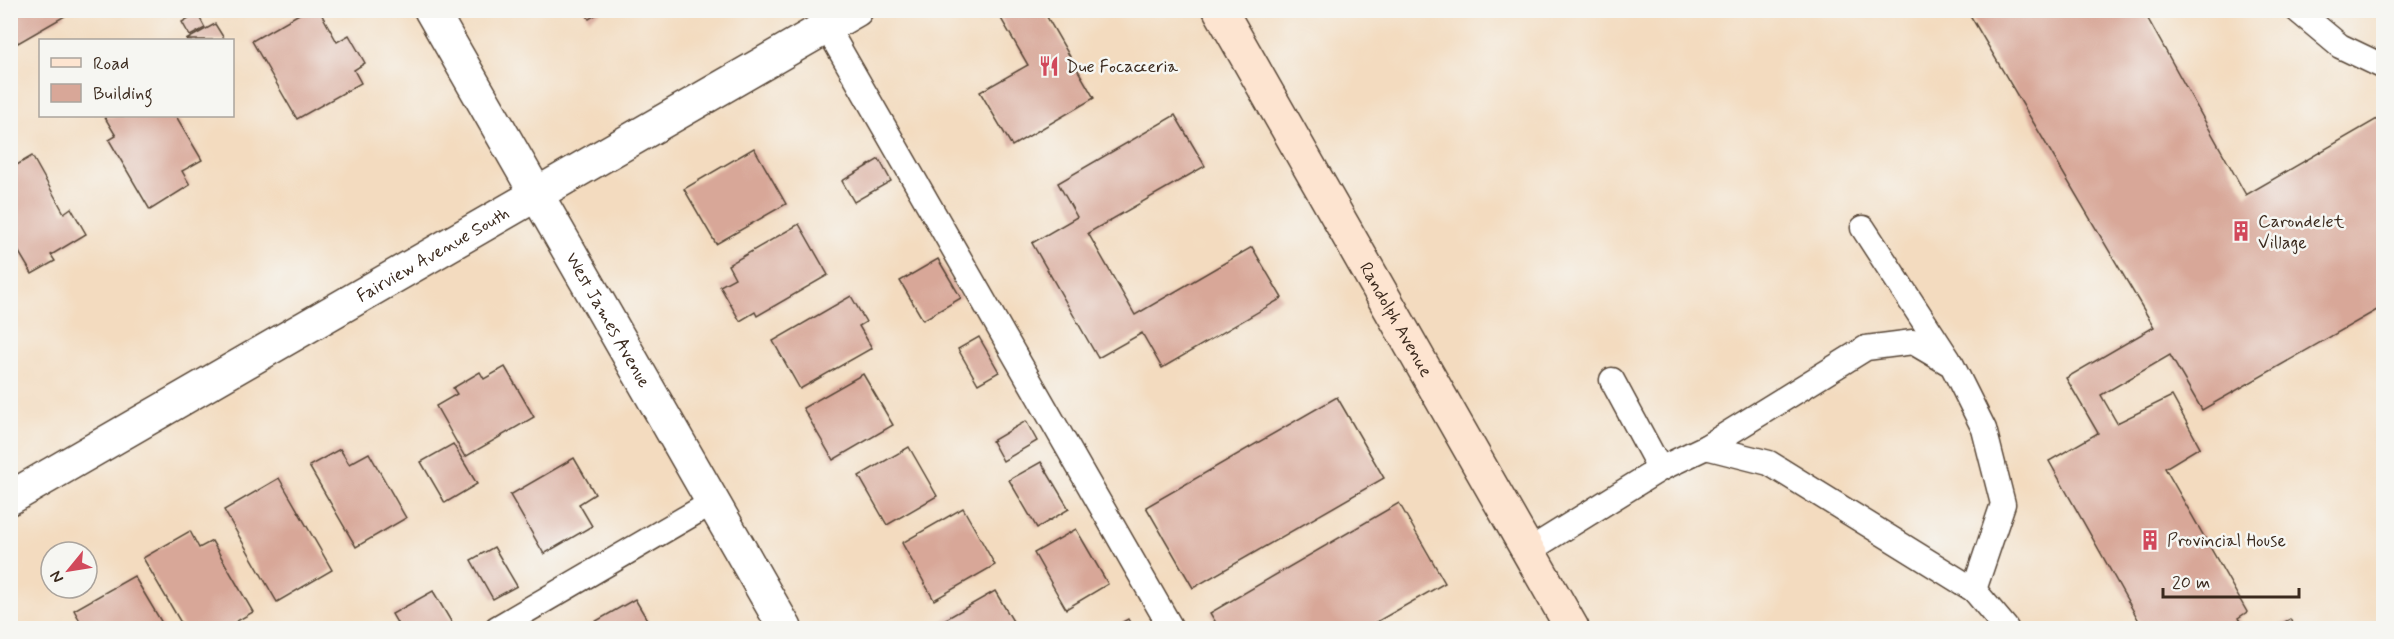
<svg xmlns="http://www.w3.org/2000/svg" width="2394" height="639" viewBox="0 0 2394 639" font-family="Mynerve,sans-serif">
<rect width="100%" height="100%" fill="#f6f6f2"/>
<filter id="ink" filterUnits="userSpaceOnUse"><feTurbulence type="fractalNoise" baseFrequency=".0167" numOctaves="2"/><feDisplacementMap in="SourceGraphic" scale="12" xChannelSelector="R" yChannelSelector="G"/><feConvolveMatrix kernelMatrix="1 2 1 2 8 2 1 2 1" color-interpolation-filters="sRGB"/></filter>
<filter id="wash" filterUnits="userSpaceOnUse"><feTurbulence type="fractalNoise" baseFrequency=".008" numOctaves="4" result="noise"/><feDisplacementMap in="SourceGraphic" scale="24" xChannelSelector="R" yChannelSelector="G"/><feGaussianBlur stdDeviation="1.35" result="paint"/><feColorMatrix in="noise" values="0 0 0 0 0 0 0 0 0 0 0 0 0 0 0 0 0 1.4 0 .05"/><feComposite in="paint" operator="in"/></filter>
<g filter="url(#wash)">
<rect width="100%" height="100%" fill="#f3dbbf"/>
<g id="blocks">
<!-- building -->
<g fill="#d8a798">
<polygon points="10,10 62,10 65,16 18,43 10,30"/>
<polygon points="306,10 319,10 337,42 349,35 365,63 354,70 361,83 297,119 252,41"/>
<polygon points="584,10 604,10 589,19"/>
<polygon points="996,10 1043,10 1094,98 1012,146 980,92 1028,65"/>
<polygon points="1967,10 2143,10 2246,195 2384,115 2384,306 2202,410 2170,355 2101,395 2117,423 2172,396 2200,447 2165,468 2247,612 2238,618 2244,628 2143,628 2049,461 2098,433 2066,378 2154,327"/>
<polygon points="197,13 205,28 190,36 182,22"/>
<polygon points="215,24 225,40 186,40"/>
<polygon points="1175,115 1205,166 1088,233 1135,315 1252,247 1282,298 1162,368 1142,333 1098,358 1032,243 1077,217 1058,183"/>
<polygon points="104,116 176,116 202,160 182,171 190,185 150,210 109,140 116,136"/>
<polygon points="754,148 786,204 716,244 684,189"/>
<polygon points="32,156 64,213 71,208 86,234 51,255 55,261 32,274 10,237 10,169"/>
<polygon points="879,159 891,181 854,202 842,181"/>
<polygon points="799,224 828,275 757,316 755,312 740,321 720,286 735,278 728,265"/>
<polygon points="938,259 961,298 923,320 900,281"/>
<polygon points="851,296 866,322 859,326 872,348 800,389 773,341"/>
<polygon points="979,337 999,372 978,384 958,349"/>
<polygon points="505,367 534,417 465,457 436,406 457,394 453,388 480,372 484,379"/>
<polygon points="863,374 893,425 833,460 803,408"/>
<polygon points="1337,397 1384,478 1193,588 1146,507"/>
<polygon points="1026,421 1037,441 1003,461 992,441"/>
<polygon points="453,444 477,484 445,503 421,462"/>
<polygon points="909,447 937,496 887,525 859,476"/>
<polygon points="340,449 349,464 369,453 406,518 356,547 309,466"/>
<polygon points="574,458 595,494 579,504 592,526 544,554 510,495"/>
<polygon points="1041,462 1069,509 1037,528 1009,480"/>
<polygon points="279,478 332,570 277,602 224,510"/>
<polygon points="1399,503 1445,583 1366,628 1219,628 1210,613"/>
<polygon points="963,508 995,565 934,600 902,543"/>
<polygon points="1076,529 1108,584 1066,609 1034,553"/>
<polygon points="190,531 199,548 212,541 253,612 225,628 184,628 143,558"/>
<polygon points="494,547 517,586 493,599 471,560"/>
<polygon points="134,576 165,628 84,628 74,610"/>
<polygon points="433,591 455,628 400,628 392,614"/>
<polygon points="995,591 1017,628 930,628"/>
<polygon points="635,599 652,628 584,628"/>
<polygon points="1128,619 1133,628 1112,628"/>
<polygon points="2290,619 2295,628 2274,628"/>
</g>
</g>
</g>
<g filter="url(#ink)">
<use href="#blocks" fill-opacity="0" stroke="#574536" stroke-width="1.5"/>
<g fill="none" stroke-linecap="round" stroke-linejoin="round">
<!-- service casing -->
<g stroke="#574536" stroke-width="27">
<g id="service">
<polyline points="817,10 1171,628"/>
<polyline points="2297,10 2340,46 2384,67"/>
<polyline points="1863,228 1949,360"/>
<polyline points="1612,380 1660,469"/>
<polyline points="1706,447 1866,348 1913,342 1952,365 1984,429 2003,504 1974,590"/>
<polyline points="1528,551 1660,469 1706,447 1769,463 1974,590 2006,628"/>
<polyline points="497,628 713,502"/>
</g>
</g>
<!-- minor casing -->
<g stroke="#574536" stroke-width="36">
<g id="minor">
<path id="s1" d="M431,10L785,628"/>
</g>
</g>
<!-- tertiary casing -->
<g stroke="#574536" stroke-width="36">
<g id="tertiary">
<path id="s2" d="M10,498L856,10"/>
</g>
</g>
<!-- secondary casing -->
<g stroke="#574536" stroke-width="36">
<g id="secondary">
<path id="s3" d="M1220,10L1572,628"/>
</g>
</g>
<!-- service -->
<use href="#service" stroke="#fff" stroke-width="24"/>
<!-- minor -->
<use href="#minor" stroke="#fff" stroke-width="33"/>
<!-- tertiary -->
<use href="#tertiary" stroke="#fff" stroke-width="33"/>
<!-- secondary -->
<use href="#secondary" stroke="#fde4d0" stroke-width="33"/>
</g>
</g>
<!-- icons -->
<defs>
<g id="restaurant-bare" transform="scale(1.62)"><path d="M-5-6h1v4h1v-4h1v4h1v-4h1v5L-1.5 .5V6h-2V.5L-5-1ZM5-6V6H3V1.5H1.5Q1.5-4 5-6Z" fill="#d1495b" stroke="#f6f6f2" stroke-width="2.5" paint-order="stroke"/></g>
<g id="building-bare" transform="scale(1.62)"><path d="M-4-6H4V6H1V3H-1V6H-4ZM-2.5-4.3h1.7v1.8h-1.7ZM.8-4.3h1.7v1.8H.8ZM-2.5-1h1.7V.8h-1.7ZM.8-1h1.7V.8H.8Z" fill="#d1495b" stroke="#f6f6f2" stroke-width="2.5" paint-order="stroke"/></g>
</defs>
<g fill-rule="evenodd">
<use href="#restaurant-bare" x="1049" y="66"/>
<use href="#building-bare" x="2241" y="231"/>
<use href="#building-bare" x="2150" y="540"/>
</g>
<g text-anchor="middle" stroke-width="5" stroke-linejoin="round" paint-order="stroke">
<!-- poi labels -->
<g font-size="18" fill="#3b2a1e" stroke="#f6f6f2" text-anchor="start">
<text x="1066" y="72">Due Focacceria</text>
<text x="2258" y="227">Carondelet<tspan x="2258" dy="21">Village</tspan></text>
<text x="2167" y="546">Provincial House</text>
</g>
<!-- street labels -->
<g font-size="18" fill="#3b2a1e" stroke="#f6f6f2">
<text dy="6" stroke="none"><textPath href="#s2" startOffset="488">Fairview Avenue South</textPath></text>
<text dy="6" stroke="none"><textPath href="#s1" startOffset="357">West James Avenue</textPath></text>
<text dy="6" stroke="none"><textPath href="#s3" startOffset="356">Randolph Avenue</textPath></text>
</g>
</g>
<!-- margin -->
<rect width="2394" height="639" fill="none" stroke="#f6f6f2" stroke-width="36"/>
<!-- legend -->
<rect x="39" y="39" width="195" height="78" fill="#f6f6f2" stroke="#aba49d" stroke-width="1.5"/>
<rect x="51" y="58" width="30" height="9" fill="#fde4d0" stroke="#aba49d" stroke-width="1.5"/>
<text x="93" y="69" font-size="18" fill="#3b2a1e">Road</text>
<rect x="51" y="84" width="30" height="18" fill="#d8a798" stroke="#aba49d" stroke-width="1.5"/>
<text x="93" y="99" font-size="18" fill="#3b2a1e">Building</text>
<!-- north arrow -->
<g transform="translate(69 570) rotate(240)"><circle r="28" fill="#f6f6f2" stroke="#aba49d" stroke-width="1.5"/>
<path d="M0-4.5L10 22L0 15L-10 22Z" fill="#d1495b"/>
<text y="-9" font-size="16" font-weight="bold" text-anchor="middle" fill="#3b2a1e">N</text>
</g>
<!-- scale -->
<path d="M2163 588v9h136v-9" fill="none" stroke="#3b2a1e" stroke-width="3"/>
<text x="2172" y="588" font-size="18" fill="#3b2a1e" stroke="#f6f6f2" stroke-width="4.5" paint-order="stroke">20 m</text>
</svg>
